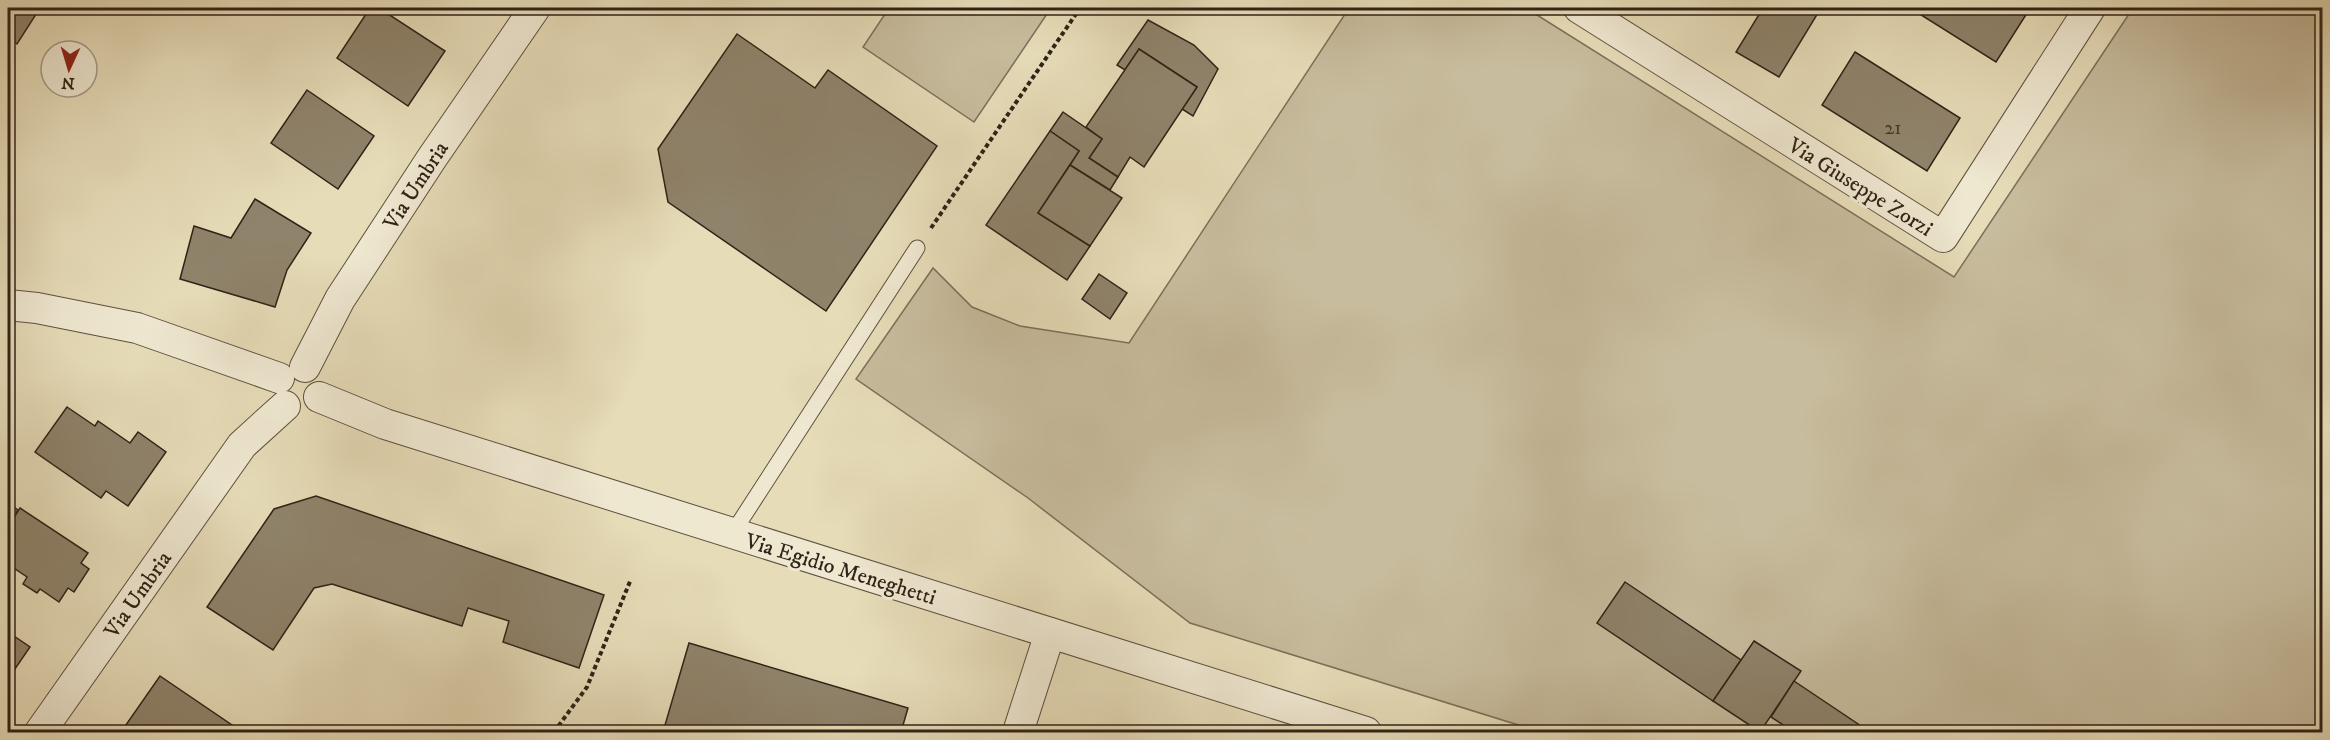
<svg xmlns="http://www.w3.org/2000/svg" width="2330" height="740" viewBox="0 0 2330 740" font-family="'IM FELL DW Pica',serif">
<rect width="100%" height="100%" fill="#e6dcb8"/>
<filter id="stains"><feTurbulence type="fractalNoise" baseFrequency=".00333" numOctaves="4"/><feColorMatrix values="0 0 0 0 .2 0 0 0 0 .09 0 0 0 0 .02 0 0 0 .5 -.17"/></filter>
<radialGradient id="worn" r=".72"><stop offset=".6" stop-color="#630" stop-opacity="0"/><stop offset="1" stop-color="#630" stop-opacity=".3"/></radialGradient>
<!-- green -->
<g fill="#c7bc9d" stroke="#7c6f5a" stroke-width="1.5">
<polygon points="889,8 1051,8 974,122 863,47"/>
<polygon points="1349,8 1526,8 1954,277 2133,8 2322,8 2322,732 1541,732 1190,623 1028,498 856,379 933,268 972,307 1020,326 1129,343"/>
</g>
<!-- building -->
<g fill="#8f836b" stroke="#302217" stroke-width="1.5">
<polygon points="8,8 40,8 17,44 8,37"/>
<polygon points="370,8 379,8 445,51 408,106 337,58"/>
<polygon points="1763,8 1821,8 1779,77 1736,52"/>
<polygon points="1910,8 2026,8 2029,10 1996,62"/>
<polygon points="1148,20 1194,45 1218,69 1193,116 1182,109 1197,87 1139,49 1125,70 1117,65"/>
<polygon points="737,34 815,88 828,70 937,146 826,311 668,202 658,149"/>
<polygon points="1139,49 1197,87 1144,167 1130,157 1118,177 1089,158 1102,139 1086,127"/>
<polygon points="1855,52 1960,118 1927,171 1822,105"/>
<polygon points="307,90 374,136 338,189 271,143"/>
<polygon points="1063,112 1102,139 1089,158 1118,177 1110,190 1070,165 1079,151 1050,131"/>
<polygon points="1050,131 1079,151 1038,213 1090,246 1067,280 986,225"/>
<polygon points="1070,165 1122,198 1090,246 1038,213"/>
<polygon points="255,199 311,233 287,270 275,307 180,279 194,226 231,238"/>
<polygon points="1099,274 1127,293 1110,319 1082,299"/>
<polygon points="67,407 95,426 98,421 130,443 138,432 166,452 128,506 106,491 101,498 35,452"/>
<polygon points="316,496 604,595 579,668 503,642 509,621 468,608 462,626 332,584 314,588 273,650 207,607 274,509"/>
<polygon points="8,503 18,510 8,527"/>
<polygon points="20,508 88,553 81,563 89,569 74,592 68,588 59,602 40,589 37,593 23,584 27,577 8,564 8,551 15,541 8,536 8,527"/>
<polygon points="1625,582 1741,660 1713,701 1597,623"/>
<polygon points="8,632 30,647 8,679"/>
<polygon points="1754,641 1801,671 1760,732 1713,701"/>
<polygon points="689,643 908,708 901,732 663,732"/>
<polygon points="160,676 241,731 244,732 121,732"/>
<polygon points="1794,681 1870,732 1794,732 1771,717"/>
</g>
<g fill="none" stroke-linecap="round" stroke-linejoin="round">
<!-- service casing -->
<g stroke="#5e503f" stroke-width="17">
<polyline id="service" points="732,534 917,248"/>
</g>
<!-- minor casing -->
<g stroke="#5e503f" stroke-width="32">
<g id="minor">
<polyline points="1579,8 1943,237 2090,8"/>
<polyline points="8,305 37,308 137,328 279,378"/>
<polyline points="305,367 340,299 432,158 535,8"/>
<polyline points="319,397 385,424 1366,732"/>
<polyline points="40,732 242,445 285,406"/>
<polyline points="1018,732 1050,633"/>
</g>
</g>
<!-- path -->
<g stroke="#302217" stroke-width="4" stroke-dasharray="4.5 3" stroke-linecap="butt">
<polyline points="931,228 1080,8"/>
<polyline points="554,732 587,687 631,579"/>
</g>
<!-- service -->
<use href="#service" stroke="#efe8d1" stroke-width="15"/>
<!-- minor -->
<use href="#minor" stroke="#efe8d1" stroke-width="30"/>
</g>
<g text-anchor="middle" stroke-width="6" stroke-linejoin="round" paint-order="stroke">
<!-- number labels -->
<g font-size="20" fill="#483a2c">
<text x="1893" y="134">21</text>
</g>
<!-- street labels -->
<g font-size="22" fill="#302217" stroke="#efe8d1">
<text transform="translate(415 185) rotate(-57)" y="8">Via Umbria</text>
<text transform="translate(1861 186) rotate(32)" y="8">Via Giuseppe Zorzi</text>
<text transform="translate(841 568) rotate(17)" y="8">Via Egidio Meneghetti</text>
<text transform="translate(137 594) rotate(-55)" y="8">Via Umbria</text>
</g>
</g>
<!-- margin -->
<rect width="2330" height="740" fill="none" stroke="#e6dcb8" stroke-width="30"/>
<rect x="9" y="9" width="2312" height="722" fill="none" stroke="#302217" stroke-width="3"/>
<rect x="15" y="15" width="2300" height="710" fill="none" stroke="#302217" stroke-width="1.5"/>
<!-- north arrow -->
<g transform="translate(69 69) rotate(184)"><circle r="28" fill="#efe8d1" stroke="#a39987" stroke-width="1.5"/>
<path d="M0-4.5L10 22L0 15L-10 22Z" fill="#8f2418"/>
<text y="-9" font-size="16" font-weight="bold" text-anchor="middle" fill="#302217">N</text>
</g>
<rect width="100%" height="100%" filter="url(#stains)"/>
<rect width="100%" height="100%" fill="url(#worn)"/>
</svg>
